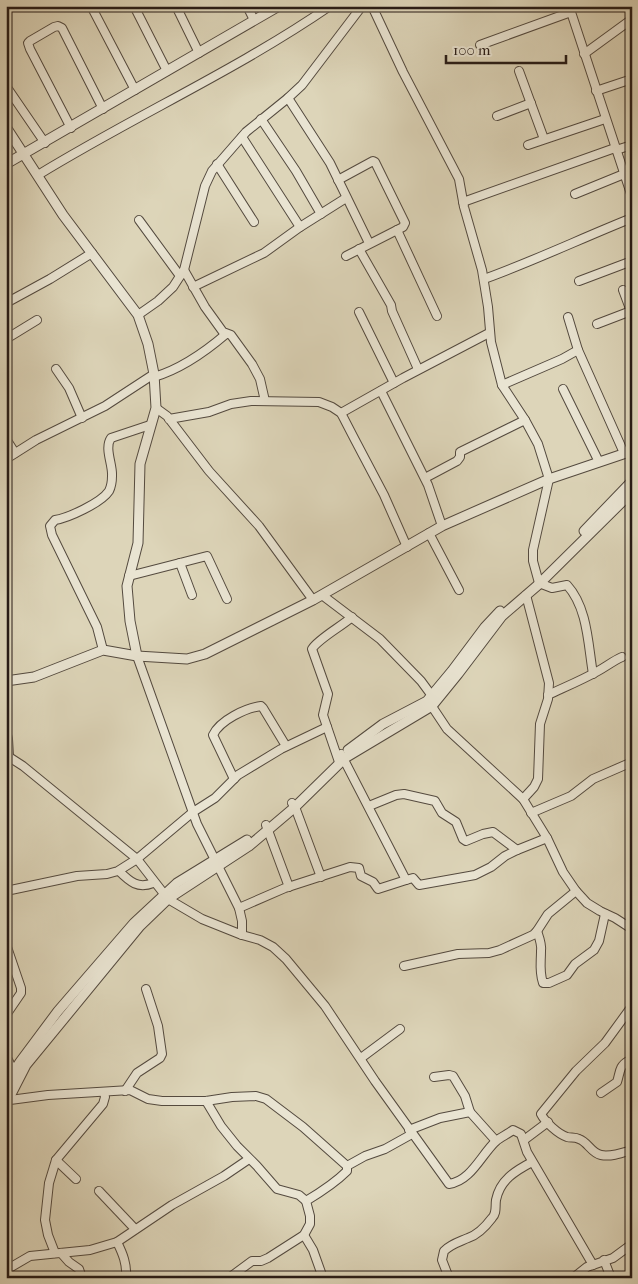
<svg xmlns="http://www.w3.org/2000/svg" width="638" height="1284" viewBox="0 0 638 1284" font-family="'IM FELL French Canon',serif">
<rect width="100%" height="100%" fill="#ddd5b9"/>
<filter id="stains"><feTurbulence type="fractalNoise" baseFrequency=".004" numOctaves="4"/><feColorMatrix values="0 0 0 0 .2 0 0 0 0 .09 0 0 0 0 .02 0 0 0 .5 -.17"/></filter>
<radialGradient id="worn" r=".72"><stop offset=".6" stop-color="#630" stop-opacity="0"/><stop offset="1" stop-color="#630" stop-opacity=".3"/></radialGradient>
<g fill="none" stroke-linecap="round" stroke-linejoin="round">
<!-- minor casing -->
<g stroke="#544a3f" stroke-width="10">
<g id="minor">
<polyline points="91,6 135,90"/>
<polyline points="134,6 167,71"/>
<polyline points="176,6 199,53"/>
<polyline points="247,6 254,20"/>
<path d="M372,6L403,72L459,179L464,207L482,270L488,307L491,342L502,385L525,420L538,444L549,479L533,550V561L539,583L552,588L567,585C588,608 588,645 593,674"/>
<polyline points="569,6 632,197"/>
<polyline points="629,6 632,10"/>
<polyline points="480,45 571,12"/>
<polyline points="584,54 632,19"/>
<polyline points="519,71 544,139"/>
<polyline points="6,86 45,143"/>
<polyline points="596,91 632,79"/>
<polyline points="288,98 330,163 369,243"/>
<polyline points="497,116 531,103"/>
<polyline points="261,119 296,171 321,214"/>
<polyline points="71,128 30,49 28,43 30,41 54,27 58,26 62,28 103,109"/>
<polyline points="242,137 300,227"/>
<polyline points="528,145 605,119"/>
<polyline points="616,150 632,145"/>
<polyline points="217,164 254,222"/>
<path d="M38,175C134,116 237,70 330,6"/>
<polyline points="338,180 373,161 375,162 405,223 403,227 346,256"/>
<polyline points="575,194 624,174"/>
<polyline points="463,202 615,148"/>
<polyline points="139,220 180,276"/>
<polyline points="397,230 437,316"/>
<polyline points="359,249 391,305 392,311 418,369"/>
<polyline points="184,270 205,307 223,332 231,335 252,364 260,379 265,401"/>
<path d="M484,279C534,261 582,238 632,218"/>
<polyline points="579,281 632,261"/>
<polyline points="193,287 264,253 300,227 346,198"/>
<polyline points="623,290 632,314"/>
<polyline points="6,303 50,279 92,253"/>
<polyline points="359,312 394,383"/>
<polyline points="138,315 158,301 173,287 184,270 205,186 212,171 246,132 288,98 302,85 362,6"/>
<polyline points="597,324 631,311"/>
<polyline points="6,339 37,320"/>
<polyline points="578,350 624,453"/>
<polyline points="56,369 69,388 82,418"/>
<path d="M154,377C181,369 205,352 226,334"/>
<polyline points="502,385 562,359 578,350 568,317"/>
<polyline points="563,389 599,462"/>
<polyline points="381,391 428,485 442,526"/>
<polyline points="156,408 167,416 209,471 259,526 313,600"/>
<polyline points="341,413 403,378 489,333"/>
<polyline points="169,419 209,412 231,404 251,401 319,402 332,407 341,413 355,440 384,495 407,547"/>
<polyline points="6,439 15,453"/>
<polyline points="6,459 36,440 105,406 154,374"/>
<polyline points="425,478 457,461 460,457 460,452 462,451 525,420"/>
<polyline points="429,533 459,590"/>
<polyline points="180,563 192,595"/>
<polyline points="129,576 207,556 227,599"/>
<polyline points="322,595 380,639 421,681 435,700"/>
<polyline points="526,595 549,683 548,699 540,724 538,779 534,787 523,799 547,838 563,872 576,891 587,903 600,911 615,918 632,929"/>
<path d="M103,650L97,627L52,535L50,526L55,520C68,518 101,503 109,491C111,487 112,481 112,476C113,465 104,448 111,438L150,425"/>
<polyline points="137,656 197,824 239,908 242,921 242,935"/>
<path d="M548,695C565,687 582,680 598,671C607,666 613,661 622,657"/>
<polyline points="429,702 447,729 523,799"/>
<polyline points="6,730 8,739 9,757"/>
<path d="M6,755L23,766L137,859L168,899L202,919L242,935L260,940L273,947L286,959L325,1006L375,1081L449,1184C471,1181 481,1155 496,1141C501,1137 508,1134 513,1130L521,1134L527,1152L593,1265"/>
<path d="M339,762L323,715L328,694L312,649C318,639 342,626 352,617"/>
<path d="M234,779L213,735C220,720 246,708 261,706L263,708L286,746"/>
<polyline points="292,803 295,807 321,877"/>
<polyline points="369,806 396,795 404,794 435,801 442,813 456,822 463,839 466,841 483,834 493,832 517,850"/>
<polyline points="531,813 571,796 593,779 632,762"/>
<polyline points="266,825 289,887"/>
<path d="M119,871C130,882 138,889 153,883"/>
<polyline points="406,880 413,878 419,885 475,875 491,867 505,856 517,850 547,838"/>
<polyline points="6,891 77,876 107,874 118,871 137,859 193,812 215,798 238,775 281,749 327,727"/>
<polyline points="239,908 285,888 350,867 359,868 361,876 373,882 378,889 406,880 341,754"/>
<path d="M537,931C539,937 542,944 541,951C541,963 539,971 543,983H549L567,975L575,964L594,950L599,941L605,914"/>
<polyline points="6,944 21,988 21,993 6,1015"/>
<polyline points="404,966 458,954 489,953 500,950 533,935 537,931 548,914 576,891"/>
<path d="M632,1006L605,1043L576,1071L541,1114C545,1122 558,1134 567,1137C571,1138 575,1137 579,1139C588,1142 591,1153 601,1155C611,1157 622,1153 632,1150"/>
<polyline points="6,1056 16,1076"/>
<polyline points="361,1058 400,1029"/>
<polyline points="434,1077 449,1075 453,1076 465,1096 470,1112 496,1141"/>
<polyline points="125,1091 137,1073 160,1058 162,1054 158,1026 146,989"/>
<path d="M601,1093L617,1082C620,1073 619,1066 628,1061L632,1062"/>
<polyline points="10,1100 48,1095 130,1090 148,1099 162,1101 206,1101 232,1097 256,1096 266,1099 303,1127 347,1166 365,1156 385,1149 412,1134"/>
<polyline points="206,1101 221,1126 237,1146 257,1166 277,1189 299,1195 306,1201"/>
<polyline points="409,1130 440,1118 470,1112"/>
<polyline points="524,1140 548,1122"/>
<polyline points="56,1160 76,1179"/>
<polyline points="99,1191 135,1229"/>
<polyline points="304,1235 313,1250 323,1278"/>
<path d="M117,1242C123,1254 127,1264 126,1278"/>
<polyline points="55,1253 48,1235 45,1220 49,1183 56,1160 103,1104 105,1097 104,1092"/>
<polyline points="61,1253 69,1262 79,1269 82,1278"/>
<polyline points="604,1260 611,1278"/>
<polyline points="6,1270 30,1256 90,1250 117,1242 172,1205 224,1176 249,1159"/>
<path d="M229,1278L252,1261H261L268,1258L304,1235L310,1224V1216L306,1201C321,1192 335,1183 347,1171V1166"/>
<path d="M449,1278L442,1260L444,1251C451,1244 459,1242 468,1238C477,1235 486,1226 492,1218C497,1213 495,1207 496,1200C500,1180 515,1171 532,1162"/>
<polyline points="573,1278 587,1267 613,1258 632,1244"/>
</g>
</g>
<!-- tertiary casing -->
<g stroke="#544a3f" stroke-width="11">
<g id="tertiary">
<polyline points="6,127 63,215 138,315 148,344 154,374 156,408 140,464 138,543 127,586 130,621 137,656"/>
<polyline points="6,164 279,6"/>
<polyline points="584,531 632,481"/>
<polyline points="6,681 34,677 103,650 137,656 187,659 205,654 313,600 442,526 549,479 632,451"/>
<polyline points="348,750 383,724 427,701 452,671 485,627 500,611"/>
<polyline points="6,1084 20,1062 58,1011 134,923 177,883 247,840"/>
<polyline points="6,1104 26,1065 140,926 168,899 249,846 295,807 345,758 432,706 458,674 502,616 538,585 632,492"/>
</g>
</g>
<!-- minor -->
<use href="#minor" stroke="#e9e4d2" stroke-width="8"/>
<!-- tertiary -->
<use href="#tertiary" stroke="#e9e4d2" stroke-width="9"/>
</g>
<!-- margin -->
<rect width="638" height="1284" fill="none" stroke="#ddd5b9" stroke-width="25"/>
<rect x="8" y="8" width="623" height="1269" fill="none" stroke="#271b16" stroke-width="2.5"/>
<rect x="12" y="12" width="613" height="1259" fill="none" stroke="#271b16"/>
<!-- scale -->
<path d="M446 55v8h120v-8" fill="none" stroke="#271b16" stroke-width="2.5"/>
<text x="453" y="55" font-size="15" fill="#271b16" stroke="#e9e4d2" stroke-width="4" paint-order="stroke">100 m</text>
<rect width="100%" height="100%" filter="url(#stains)"/>
<rect width="100%" height="100%" fill="url(#worn)"/>
</svg>
